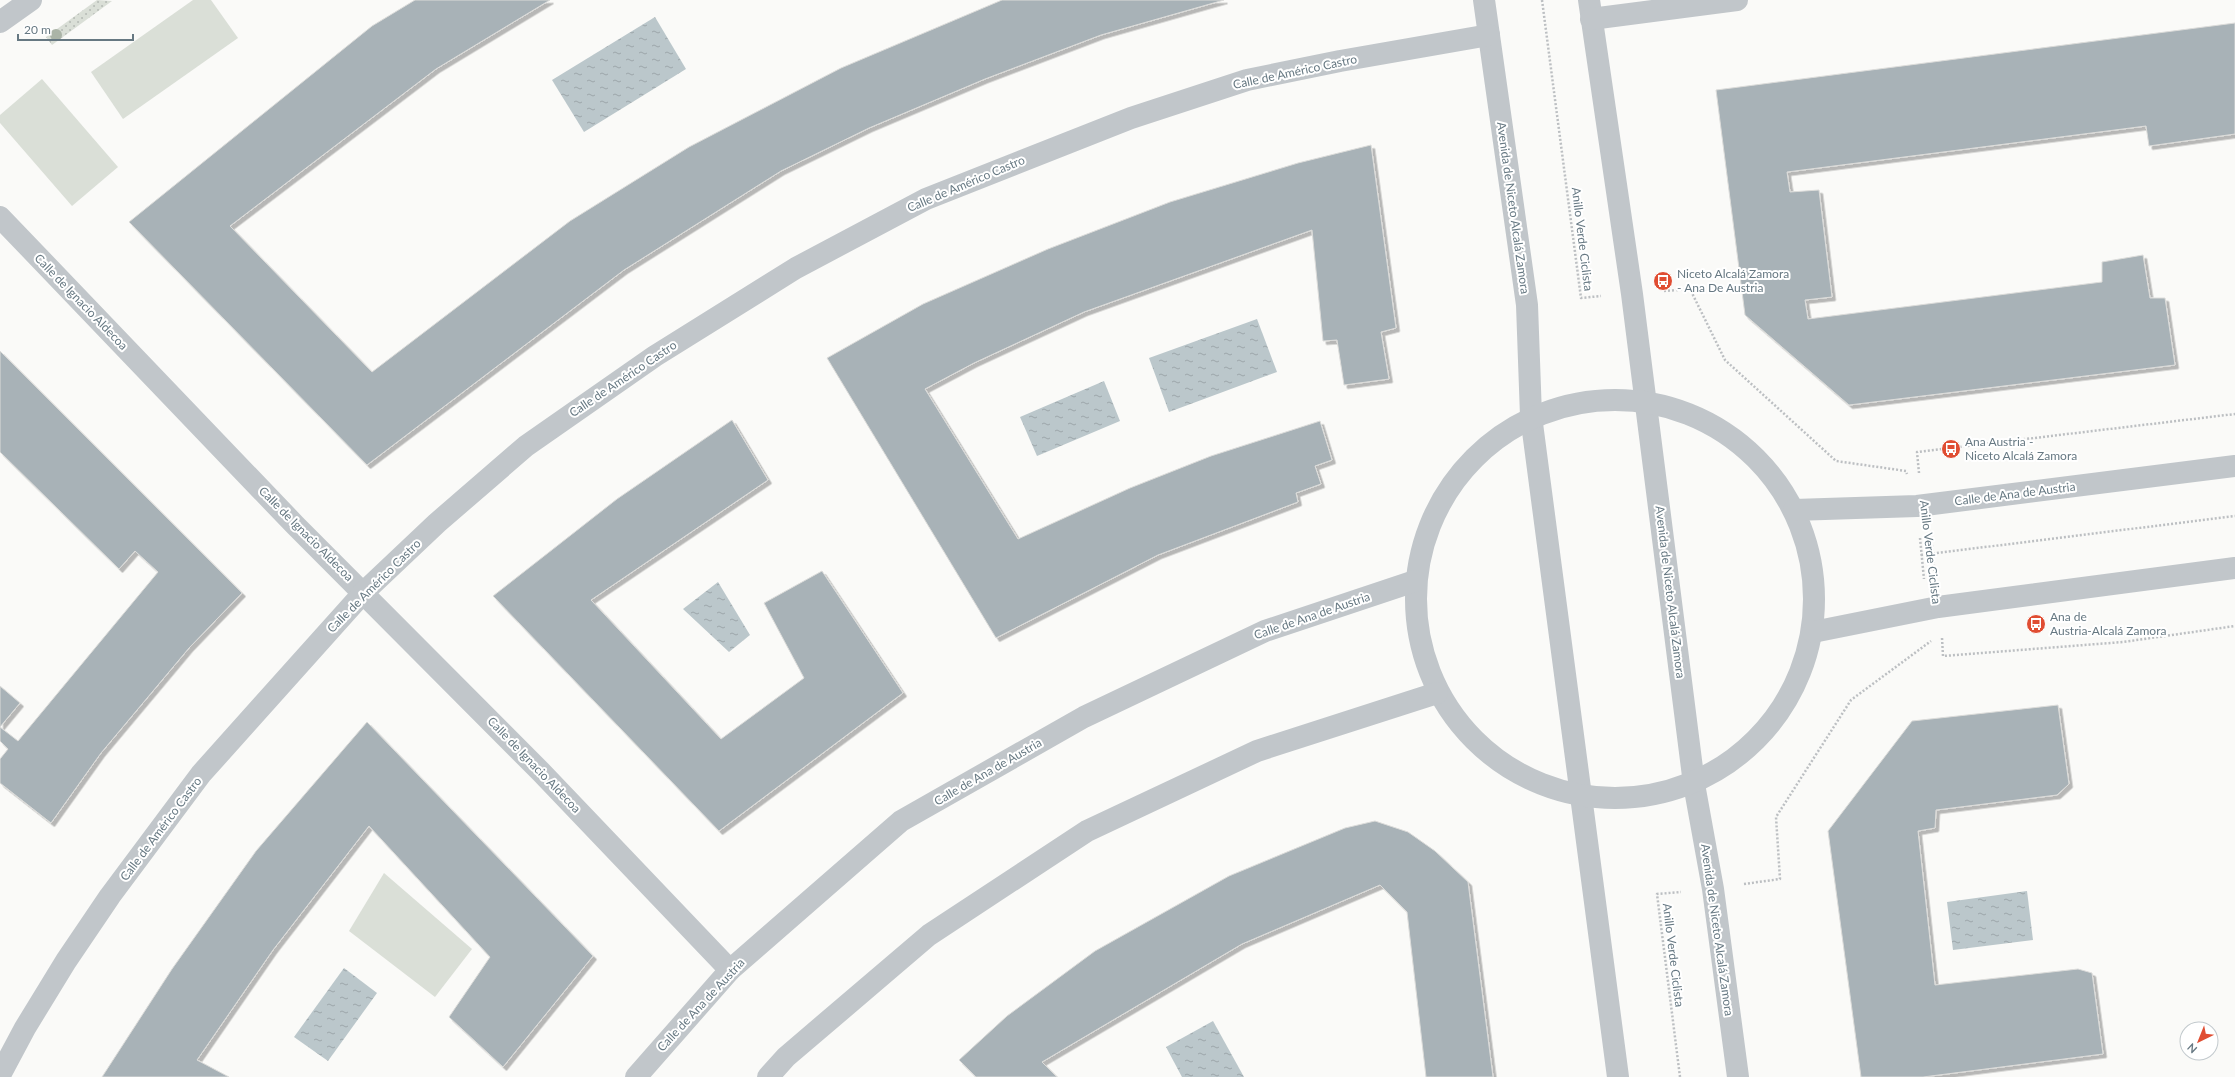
<svg xmlns="http://www.w3.org/2000/svg" width="2235" height="1077" viewBox="0 0 2235 1077" font-family="Lato,sans-serif">
<defs>
<pattern id="grass-dots" width="8" height="8" patternUnits="userSpaceOnUse"><rect width="8" height="8" fill="#dadfd7"/><path d="M2 2h.1M6 6h.1" fill="none" stroke="#b5bab4" stroke-width="1.8" stroke-linecap="round"/></pattern>
<pattern id="water-ripples" width="26" height="14" patternUnits="userSpaceOnUse"><rect width="26" height="14" fill="#bbc7cb"/><path d="M2 4q2-2 4 0t4 0M15 11q2-2 4 0t4 0" fill="none" stroke="#9ca6aa"/></pattern>
<filter id="shadow"><feDropShadow dx="3.5" dy="3.5" stdDeviation="0" flood-color="#0004"/></filter>
</defs>
<rect width="100%" height="100%" fill="#fafaf8"/>
<!-- grass -->
<polygon fill="url(#grass-dots)" points="97,0 112,1 52,45 46,37"/>
<!-- garden -->
<g fill="#dadfd7">
<polygon points="193,0 211,0 238,38 123,119 91,72"/>
<polygon points="42,79 118,167 72,206 0,123 0,115"/>
<polygon points="384,873 472,949 435,997 349,931"/>
</g>
<!-- water -->
<g fill="url(#water-ripples)">
<polygon points="655,17 686,69 584,132 552,80"/>
<polygon points="1257,319 1277,372 1169,412 1149,358"/>
<polygon points="1104,381 1120,421 1037,456 1020,417"/>
<polygon points="718,582 750,635 729,652 683,609"/>
<polygon points="2027,891 2033,940 1953,950 1947,902"/>
<polygon points="344,968 377,993 328,1061 294,1037"/>
<polygon points="1213,1021 1244,1077 1182,1077 1166,1047"/>
</g>
<!-- building -->
<g fill="#a8b2b7" stroke="#dcdcda" filter="url(#shadow)">
<polygon points="415,0 550,0 436,69 230,226 372,372 570,221 689,147 841,68 1002,0 1224,0 1101,35 985,79 869,128 781,171 624,270 367,465 129,222 372,26"/>
<polygon points="2235,23 2235,134 2149,146 2146,126 1787,172 1790,192 1819,190 1832,297 1805,300 1808,319 2102,282 2102,262 2143,255 2150,298 2165,298 2175,365 1849,405 1745,315 1716,90"/>
<polygon points="1371,145 1396,328 1381,332 1389,379 1344,385 1337,340 1323,341 1312,230 1084,312 974,363 925,389 1018,539 1130,488 1211,456 1320,421 1332,460 1315,466 1321,484 1296,493 1298,502 1158,555 996,638 827,358 923,304 1048,249 1170,202 1298,163"/>
<polygon points="0,351 242,593 189,648 101,753 51,823 0,783 0,759 8,749 0,741 0,727 18,741 158,572 135,551 119,569 0,452"/>
<polygon points="732,420 768,480 591,600 721,739 804,678 764,603 822,571 903,693 719,831 493,596 617,499"/>
<polygon points="0,686 20,703 0,727"/>
<polygon points="2058,705 2069,784 2057,795 1936,810 1935,828 1918,831 1935,985 2078,969 2092,973 2103,1054 1923,1077 1861,1077 1828,831 1912,721"/>
<polygon points="367,722 593,956 503,1067 449,1017 490,957 369,826 273,950 197,1060 229,1077 102,1077 172,969 256,851"/>
<polygon points="1375,821 1408,832 1435,851 1468,882 1493,1077 1426,1077 1407,912 1380,885 1242,944 1042,1062 1057,1077 976,1077 959,1060 1007,1016 1095,951 1229,876 1345,828"/>
</g>
<g fill="none" stroke-linecap="round" stroke-linejoin="round">
<!-- path -->
<g stroke="#bcbfc2" stroke-width="2.5" stroke-dasharray="2 2" stroke-linecap="butt">
<polyline points="1542,0 1581,298 1601,296"/>
<polyline points="1664,291 1690,289 1725,360 1836,461 1906,471 1907,474"/>
<polyline points="1919,473 1917,452 2235,414"/>
<polyline points="1931,537 1935,576"/>
<polyline points="1920,538 1924,579"/>
<polyline points="1921,555 2235,516"/>
<polyline points="1942,638 1943,656 2123,642 2235,626"/>
<polyline points="1744,884 1780,879 1776,817 1851,700 1931,641"/>
<polyline points="1680,1077 1657,894 1681,892"/>
</g>
<!-- minor -->
<g stroke="#c1c6ca" stroke-width="22">
<polyline points="1484,0 1527,305 1531,416 1618,1077"/>
<polyline points="1589,0 1632,294 1694,784 1713,889 1738,1077"/>
<polyline points="1591,19 1737,0"/>
<polyline points="0,22 31,0"/>
<polyline points="0,217 295,525 541,772 730,970"/>
<circle cx="1615" cy="599" r="199"/>
<polyline points="1794,510 1917,506 2235,466"/>
<polyline points="1813,632 1938,607 2235,568"/>
<polyline points="0,1075 25,1028 66,961 110,896 201,774 364,592 437,523 526,446 655,356 796,268 926,199 1131,118 1247,80 1340,61 1489,35"/>
<polyline points="636,1077 730,970 901,821 1084,717 1265,631 1415,581"/>
<polyline points="768,1077 786,1057 929,935 1087,831 1257,751 1437,693"/>
</g>
</g>
<!-- trees -->
<circle fill="#abb4a7" cx="56" cy="35" r="6"/>
<!-- icons -->
<defs>
<g id="bus-disc" transform="scale(1)"><circle r="9.5" fill="#e04d32" stroke="#fff"/><path d="M-5-6H5V4H4V6H2V4H-2V6H-4V4H-5ZM-3.5-4V0h7V-4ZM-3.5 1.2v1.5H-2V1.2ZM2 1.2v1.5H3.5V1.2Z" fill="#fff"/></g>
</defs>
<g fill-rule="evenodd">
<use href="#bus-disc" x="1663" y="281"/>
<use href="#bus-disc" x="1951" y="449"/>
<use href="#bus-disc" x="2036" y="624"/>
</g>
<g text-anchor="middle" stroke-width="4" stroke-linejoin="round" paint-order="stroke">
<!-- street labels -->
<g font-size="12" fill="#667882" stroke="#fff">
<text transform="translate(1295 72) rotate(-12)" y="4">Calle de Américo Castro</text>
<text transform="translate(966 184) rotate(-23)" y="4">Calle de Américo Castro</text>
<text transform="translate(1513 208) rotate(82)" y="4">Avenida de Niceto Alcalá Zamora</text>
<text transform="translate(1582 239) rotate(83)" y="4">Anillo Verde Ciclista</text>
<text transform="translate(81 302) rotate(46)" y="4">Calle de Ignacio Aldecoa</text>
<text transform="translate(623 379) rotate(-34)" y="4">Calle de Américo Castro</text>
<text transform="translate(2015 494) rotate(-7)" y="4">Calle de Ana de Austria</text>
<text transform="translate(306 534) rotate(45)" y="4">Calle de Ignacio Aldecoa</text>
<text transform="translate(1930 552) rotate(83)" y="4">Anillo Verde Ciclista</text>
<text transform="translate(374 586) rotate(-45)" y="4">Calle de Américo Castro</text>
<text transform="translate(1670 592) rotate(83)" y="4">Avenida de Niceto Alcalá Zamora</text>
<text transform="translate(1312 616) rotate(-19)" y="4">Calle de Ana de Austria</text>
<text transform="translate(534 765) rotate(46)" y="4">Calle de Ignacio Aldecoa</text>
<text transform="translate(988 772) rotate(-30)" y="4">Calle de Ana de Austria</text>
<text transform="translate(161 829) rotate(-53)" y="4">Calle de Américo Castro</text>
<text transform="translate(1717 930) rotate(82)" y="4">Avenida de Niceto Alcalá Zamora</text>
<text transform="translate(1673 955) rotate(83)" y="4">Anillo Verde Ciclista</text>
<text transform="translate(701 1005) rotate(-47)" y="4">Calle de Ana de Austria</text>
</g>
<!-- poi labels -->
<g font-size="12" fill="#667882" stroke="#fff" text-anchor="start">
<text x="1677" y="278">Niceto Alcalá Zamora<tspan x="1677" dy="14">- Ana De Austria</tspan></text>
<text x="1965" y="446">Ana Austria -<tspan x="1965" dy="14">Niceto Alcalá Zamora</tspan></text>
<text x="2050" y="621">Ana de<tspan x="2050" dy="14">Austria-Alcalá Zamora</tspan></text>
</g>
</g>
<!-- north arrow -->
<g transform="translate(2199 1041) rotate(223)"><circle r="19" fill="#ffffff" stroke="#c2c9cd"/>
<path d="M0-3L7 15L0 10L-7 15Z" fill="#e04d32"/>
<text y="-6" font-size="11" font-weight="bold" text-anchor="middle" fill="#667882">N</text>
</g>
<!-- scale -->
<path d="M18 34v6h115v-6" fill="none" stroke="#667882" stroke-width="2"/>
<text x="24" y="34" font-size="12" fill="#667882" stroke="#ffffff" stroke-width="3" paint-order="stroke">20 m</text>
</svg>
